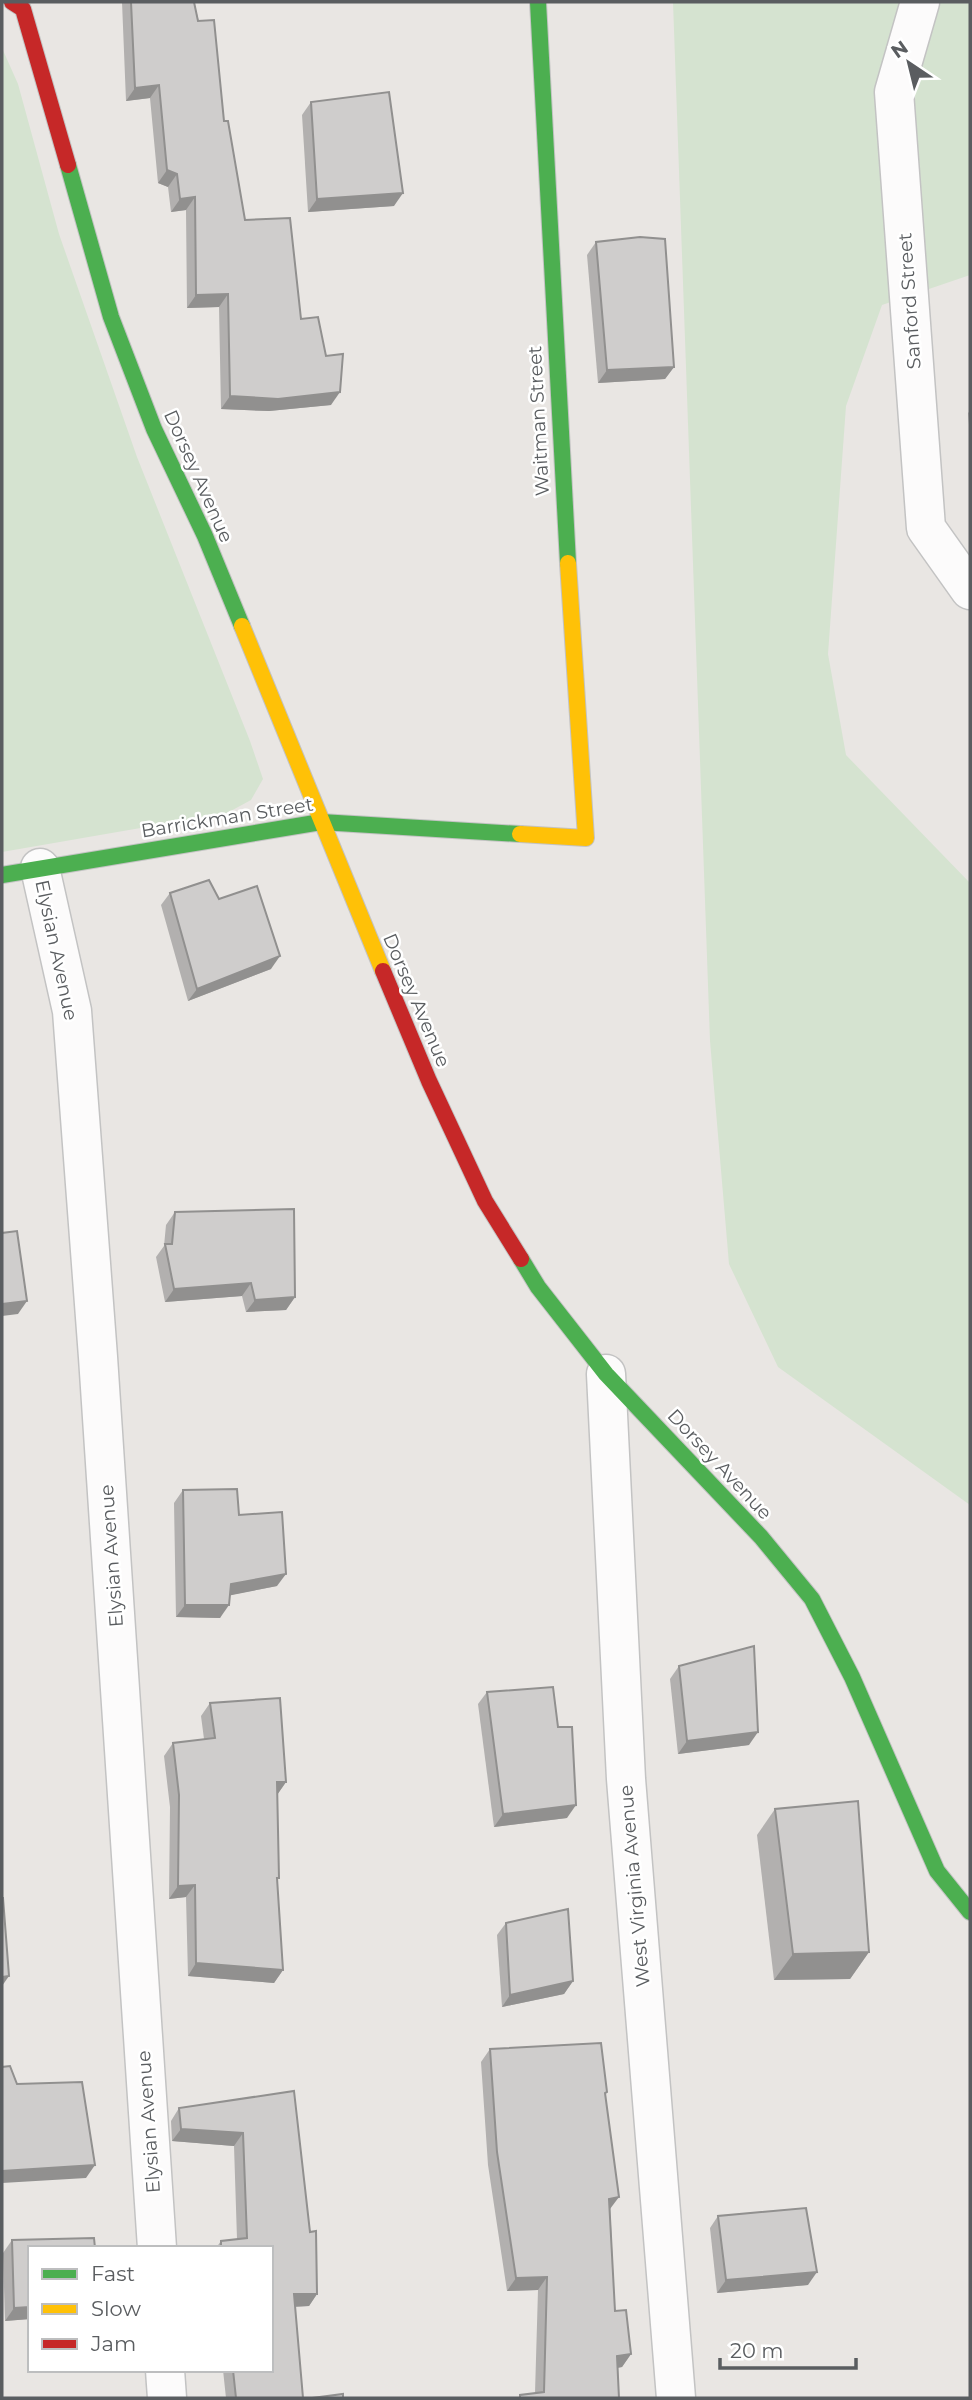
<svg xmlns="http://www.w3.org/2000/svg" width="972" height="2400" viewBox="0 0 972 2400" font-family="Montserrat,sans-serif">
<rect width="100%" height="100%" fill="#e9e6e3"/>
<!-- green -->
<g fill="#d5e3d0">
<polygon points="673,2 970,2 970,275 882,305 846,406 828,654 846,755 970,883 970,1505 778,1367 729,1264 710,1041"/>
<polygon points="2,48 18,84 59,234 137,457 250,741 263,779 251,800 227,813 2,852"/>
</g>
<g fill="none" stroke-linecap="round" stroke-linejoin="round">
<!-- street casing -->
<g stroke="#c3c3c3" stroke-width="41">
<g id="street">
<polyline points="920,2 894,92 926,528 970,590"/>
<polyline points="40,868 72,1011 98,1357 157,2248"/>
<polyline points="606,1374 626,1779 676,2398"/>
<polyline points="165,2370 167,2398"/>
</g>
</g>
<!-- fast casing -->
<g stroke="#c3c3c3" stroke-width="18">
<g id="fast">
<polyline points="538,2 568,563"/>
<polyline points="68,165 111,317 154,429 205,536 242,626"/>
<polyline points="2,875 321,822 520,834"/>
<polyline points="521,1259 538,1287 606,1374 761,1537 812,1599 852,1677 937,1871 970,1912"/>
</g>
</g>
<!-- slow casing -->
<g stroke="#c3c3c3" stroke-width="18">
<g id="slow">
<polyline points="242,626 383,971"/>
<polyline points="520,834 586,838 568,563"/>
</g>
</g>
<!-- jam casing -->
<g stroke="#c3c3c3" stroke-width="18">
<g id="jam">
<polyline points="12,2 23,9 68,165"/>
<polyline points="383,971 429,1081 485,1201 521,1259"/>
</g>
</g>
<!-- street -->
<use href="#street" stroke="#fcfbfb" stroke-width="38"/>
<!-- fast -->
<use href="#fast" stroke="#4caf50" stroke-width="16"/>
<!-- slow -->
<use href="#slow" stroke="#ffc107" stroke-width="16"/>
<!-- jam -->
<use href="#jam" stroke="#c62828" stroke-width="16"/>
</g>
<!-- wall -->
<g fill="#b2b0af">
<polygon points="122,2 194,2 224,121 245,220 301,319 331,405 269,411 221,409 219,307 187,308 186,210 171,212 168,187 158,183 150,98 126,101"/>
<polygon points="311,102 394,206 308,212 302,115"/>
<polygon points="596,242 674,367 665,379 598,383 587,255"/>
<polygon points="970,411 970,436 968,413"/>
<polygon points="170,893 219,899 271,969 188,1001 161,905"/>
<polygon points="175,1212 295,1297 286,1310 246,1312 242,1296 165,1302 156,1257 164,1246 166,1225"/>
<polygon points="183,1490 239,1515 277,1586 230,1595 220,1618 176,1617 174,1503"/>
<polygon points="679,1666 749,1745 678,1754 670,1679"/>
<polygon points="487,1692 567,1818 494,1827 478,1704"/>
<polygon points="210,1703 286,1782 277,1795 277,1881 283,1970 274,1983 188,1976 186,1897 169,1899 170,1807 164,1756 173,1743 204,1739 201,1716"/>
<polygon points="775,1809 869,1952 850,1979 774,1980 757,1835"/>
<polygon points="506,1923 573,1981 564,1994 502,2007 497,1935"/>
<polygon points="490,2049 605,2095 615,2311 631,2354 622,2367 618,2368 619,2398 518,2398 520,2395 535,2393 538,2290 507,2291 488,2165 481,2062"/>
<polygon points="294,2091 317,2294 309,2306 295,2307 303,2398 226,2398 223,2370 271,2370 271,2248 216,2248 221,2241 237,2239 234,2146 172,2141 171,2121 179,2108"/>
<polygon points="718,2216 808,2285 717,2293 710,2228"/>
<polygon points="12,2240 30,2248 30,2319 5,2321 3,2253"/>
</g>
<!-- shaded-wall -->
<g fill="#91908f">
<polygon points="159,85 150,98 126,101 135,88"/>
<polygon points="167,170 177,174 168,187 158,183"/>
<polygon points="403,193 394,206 308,212 317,199"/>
<polygon points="195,197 186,210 171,212 180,199"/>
<polygon points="228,294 219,307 187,308 196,295"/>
<polygon points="674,367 665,379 598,383 607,370"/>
<polygon points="340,392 331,405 269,411 221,409 230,396"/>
<polygon points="280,956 271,969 188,1001 197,989"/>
<polygon points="251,1283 242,1296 165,1302 174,1289"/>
<polygon points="295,1297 286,1310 246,1312 255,1300"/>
<polygon points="27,1301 18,1314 2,1316 2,1304"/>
<polygon points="286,1574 277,1586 222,1597 231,1584"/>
<polygon points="185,1605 229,1605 220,1618 176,1617"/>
<polygon points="758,1732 749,1745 678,1754 687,1741"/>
<polygon points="277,1782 286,1782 277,1795"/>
<polygon points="576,1805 567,1818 494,1827 503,1814"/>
<polygon points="195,1885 186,1897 169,1899 178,1886"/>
<polygon points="869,1952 850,1979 774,1980 793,1954"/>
<polygon points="196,1963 283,1970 274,1983 188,1976"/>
<polygon points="9,1976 2,1986 2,1977"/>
<polygon points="573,1981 564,1994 502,2007 510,1995"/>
<polygon points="181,2129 243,2133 234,2146 172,2141"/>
<polygon points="95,2165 86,2178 2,2183 2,2171"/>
<polygon points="619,2197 610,2209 600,2211 609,2199"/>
<polygon points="817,2272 808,2285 717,2293 726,2280"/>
<polygon points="547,2277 538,2290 507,2291 516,2278"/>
<polygon points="294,2294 317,2294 309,2306 285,2307"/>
<polygon points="30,2307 30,2319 5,2321 14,2308"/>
<polygon points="631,2354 622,2367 608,2369 617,2356"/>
</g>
<!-- building -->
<g fill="#cfcdcc" stroke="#91908f" stroke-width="2">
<polygon points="131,2 194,2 198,21 214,20 224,121 228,121 245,220 290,218 301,319 318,317 326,356 343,354 340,392 278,399 230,396 228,294 196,295 195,197 180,199 177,174 167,170 159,85 135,88"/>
<polygon points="389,92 403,193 317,199 311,102"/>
<polygon points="640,237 665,239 674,367 607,370 596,242"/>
<polygon points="209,880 219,899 257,886 280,956 197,989 170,893"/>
<polygon points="294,1209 295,1297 255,1300 251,1283 174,1289 165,1244 172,1244 175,1212"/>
<polygon points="17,1231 27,1301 2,1304 2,1233"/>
<polygon points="237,1489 239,1515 282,1512 286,1574 231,1584 229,1605 185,1605 183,1490"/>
<polygon points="754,1646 758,1732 687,1741 679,1666"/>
<polygon points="553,1687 558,1727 572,1727 576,1805 503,1814 487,1692"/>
<polygon points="280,1698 286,1782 277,1782 279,1878 277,1878 283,1970 196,1963 195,1885 178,1886 179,1795 173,1743 215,1738 210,1703"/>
<polygon points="858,1801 869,1952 793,1954 775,1809"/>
<polygon points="2,1898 3,1898 9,1976 2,1977"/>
<polygon points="568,1909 573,1981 510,1995 506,1923"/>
<polygon points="601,2043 607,2092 605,2093 619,2197 609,2199 615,2311 626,2310 631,2354 617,2356 619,2398 520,2398 520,2395 544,2392 547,2277 516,2278 497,2152 490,2049"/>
<polygon points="10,2066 17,2084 82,2082 95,2165 2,2171 2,2067"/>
<polygon points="294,2091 310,2232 316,2231 317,2294 294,2294 303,2398 236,2398 233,2370 271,2370 271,2248 221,2248 221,2241 247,2238 243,2133 181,2129 179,2108"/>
<polygon points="806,2208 817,2272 726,2280 718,2216"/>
<polygon points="94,2238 95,2248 30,2248 30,2307 14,2308 12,2240"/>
<polygon points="343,2394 343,2398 312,2398"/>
</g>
<g text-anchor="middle" stroke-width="5" stroke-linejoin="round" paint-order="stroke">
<!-- street labels -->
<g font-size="19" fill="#5a5d60" stroke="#fff">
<text transform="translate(909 301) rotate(-94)" y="7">Sanford Street</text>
<text transform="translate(538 421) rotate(-93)" y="7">Waitman Street</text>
<text transform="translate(199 476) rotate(66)" y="7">Dorsey Avenue</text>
<text transform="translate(227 817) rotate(-9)" y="7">Barrickman Street</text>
<text transform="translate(57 950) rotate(78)" y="7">Elysian Avenue</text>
<text transform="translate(417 1000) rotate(67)" y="7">Dorsey Avenue</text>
<text transform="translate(720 1464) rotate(47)" y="7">Dorsey Avenue</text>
<text transform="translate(111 1556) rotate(-94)" y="7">Elysian Avenue</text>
<text transform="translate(634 1886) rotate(-95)" y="7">West Virginia Avenue</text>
<text transform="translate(148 2122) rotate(-94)" y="7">Elysian Avenue</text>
</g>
</g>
<!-- border -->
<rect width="972" height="2400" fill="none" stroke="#5a5d60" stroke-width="7"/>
<!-- legend -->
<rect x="28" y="2246" width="245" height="126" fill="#ffffff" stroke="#bdbebf" stroke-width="2"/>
<rect x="42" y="2269" width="35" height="10" fill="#4caf50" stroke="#bdbebf" stroke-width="2"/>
<text x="91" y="2281" font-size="21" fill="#5a5d60">Fast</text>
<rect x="42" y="2304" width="35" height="10" fill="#ffc107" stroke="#bdbebf" stroke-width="2"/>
<text x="91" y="2316" font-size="21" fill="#5a5d60">Slow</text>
<rect x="42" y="2339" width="35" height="10" fill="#c62828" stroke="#bdbebf" stroke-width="2"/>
<text x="91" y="2351" font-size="21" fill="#5a5d60">Jam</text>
<!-- north arrow -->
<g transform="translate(909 63) rotate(325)" stroke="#ffffff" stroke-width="5" paint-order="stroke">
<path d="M0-5L12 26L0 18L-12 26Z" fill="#5a5d60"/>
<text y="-10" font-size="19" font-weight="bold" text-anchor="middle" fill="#5a5d60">N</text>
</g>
<!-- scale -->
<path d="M720 2358v10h136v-10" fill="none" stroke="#5a5d60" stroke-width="3.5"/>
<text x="730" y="2358" font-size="21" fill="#5a5d60" stroke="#ffffff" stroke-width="5" paint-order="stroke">20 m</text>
</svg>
